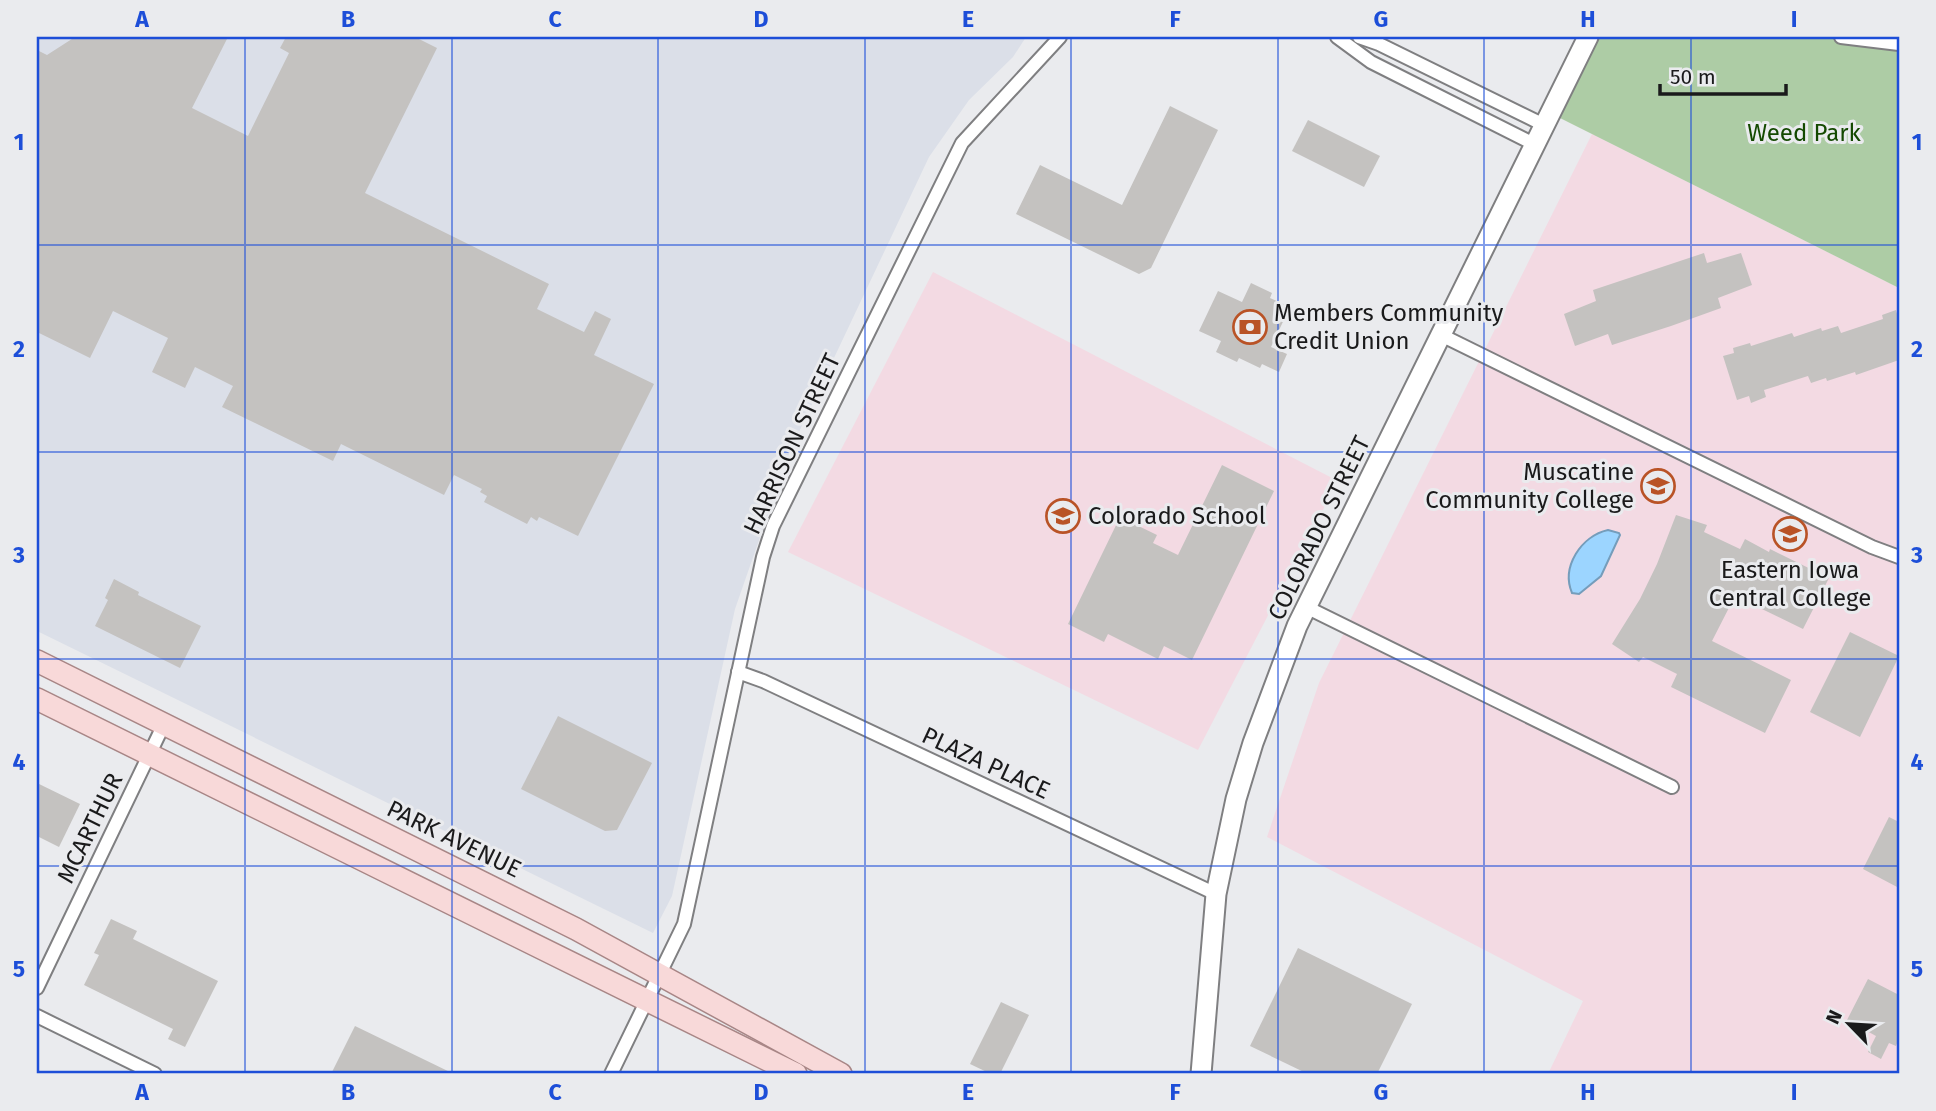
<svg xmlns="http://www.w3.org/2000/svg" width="1936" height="1111" viewBox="0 0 1936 1111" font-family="'Fira Sans',sans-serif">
<rect width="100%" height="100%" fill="#eaebee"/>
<!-- built -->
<polygon fill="#dbdfe8" points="37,37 1026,37 1013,57 969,100 929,157 790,451 735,609 672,896 653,933 37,631"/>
<!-- education -->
<g fill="#f3dae3">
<polygon points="1592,134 1899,288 1899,1074 1548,1074 1583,1001 1267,837 1319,683"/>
<polygon points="933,272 1338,481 1198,750 788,552"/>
</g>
<!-- green -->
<polygon fill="#adcca5" points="1590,37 1899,37 1899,288 1552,114"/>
<!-- water -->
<path fill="#9cd5ff" stroke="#759dbb" stroke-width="2" d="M1608,530L1619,533L1620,535L1601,576L1579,594L1572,593C1561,567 1581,536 1608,530Z"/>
<!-- building -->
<g fill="#c4c2c0">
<polygon points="75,37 228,37 192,108 248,136 289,53 280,48 286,37 415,37 437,48 365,193 549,284 537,309 584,332 595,311 611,319 594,355 654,384 578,536 539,517 537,521 531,517 527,524 484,502 487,496 480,492 482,489 454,475 444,495 341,444 333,461 222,407 233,386 195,367 185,388 152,372 168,338 113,311 90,358 37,332 37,50 47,55"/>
<polygon points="1170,106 1218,130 1151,268 1139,274 1016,214 1040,165 1122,205"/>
<polygon points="1308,120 1380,156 1364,187 1292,151"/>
<polygon points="1704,253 1707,263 1741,253 1752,285 1718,298 1721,308 1671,326 1612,345 1608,334 1575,346 1564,314 1596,301 1593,290"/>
<polygon points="1251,283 1272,293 1270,298 1290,307 1271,347 1287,354 1279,372 1262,364 1260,368 1239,358 1237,362 1216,352 1221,341 1199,331 1218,291 1242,302"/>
<polygon points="1896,310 1899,321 1899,360 1856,375 1855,372 1827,381 1826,378 1811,383 1808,376 1764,390 1766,397 1751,403 1749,396 1737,400 1723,356 1734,353 1733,348 1750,343 1751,346 1792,333 1794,337 1821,328 1822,331 1838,326 1841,333 1883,319 1882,315"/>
<polygon points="1222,465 1274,491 1192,660 1164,646 1158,659 1108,634 1104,642 1068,624 1120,517 1157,535 1153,543 1178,555"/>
<polygon points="1676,515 1707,525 1704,532 1740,549 1745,539 1769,552 1770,549 1829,578 1803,629 1735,596 1712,641 1791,680 1765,733 1671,687 1677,674 1643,657 1639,662 1612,644 1640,599 1657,564"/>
<polygon points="114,579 139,592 138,595 201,626 180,668 95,626 108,600 105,598"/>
<polygon points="1850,632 1899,656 1860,737 1810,712"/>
<polygon points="558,716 652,763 617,830 605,831 521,789"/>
<polygon points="37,783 80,804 59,847 37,836"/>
<polygon points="1889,817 1899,822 1899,888 1863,869"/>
<polygon points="111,919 137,931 133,939 218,981 185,1047 168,1039 173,1029 84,985 99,955 94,953"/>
<polygon points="1298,948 1412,1004 1377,1074 1308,1074 1250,1046"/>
<polygon points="1868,979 1899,995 1899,1038 1896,1046 1889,1043 1881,1059 1868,1052 1876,1036 1847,1020"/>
<polygon points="1001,1002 1029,1015 1000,1074 991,1074 970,1064"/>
<polygon points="355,1026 454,1074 331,1074"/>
</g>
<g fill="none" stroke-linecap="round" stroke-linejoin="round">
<!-- street casing -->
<g stroke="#7f7f81" stroke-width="16">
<g id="street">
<polyline points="1337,37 1371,62 1534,144"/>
<polyline points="1359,37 1379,44 1544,125"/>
<polyline points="1841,37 1899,44"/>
<polyline points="1439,334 1872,547 1899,557"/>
<polyline points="1306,607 1672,787"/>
<polyline points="738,672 763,681 1216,894"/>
<polyline points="37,988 164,724"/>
<polyline points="37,1016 155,1074"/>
<polyline points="611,1074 684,924 763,557 773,526 962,143 1060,37"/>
</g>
</g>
<!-- secondary casing -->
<g stroke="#7f7f81" stroke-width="23">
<polyline id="secondary" points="1201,1074 1216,894 1236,799 1253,743 1297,626 1588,37"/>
</g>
<!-- primary casing -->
<g stroke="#a88686" stroke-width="24">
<g id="primary">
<polyline points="37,661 576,929 841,1074"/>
<polyline points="37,699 796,1074"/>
</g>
</g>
<!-- street -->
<use href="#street" stroke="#fff" stroke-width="12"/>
<!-- secondary -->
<use href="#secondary" stroke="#fff" stroke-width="19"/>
<!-- primary -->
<use href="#primary" stroke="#f8d9d9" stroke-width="21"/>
</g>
<!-- grid -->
<path fill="none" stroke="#1d4ed8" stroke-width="2" stroke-opacity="0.55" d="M245,37V1074M452,37V1074M658,37V1074M865,37V1074M1071,37V1074M1278,37V1074M1484,37V1074M1691,37V1074M37,245H1899M37,452H1899M37,659H1899M37,866H1899"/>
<!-- icons -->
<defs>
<g id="bank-ring" transform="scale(1.75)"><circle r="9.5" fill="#eaebee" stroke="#b95326" stroke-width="1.5"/><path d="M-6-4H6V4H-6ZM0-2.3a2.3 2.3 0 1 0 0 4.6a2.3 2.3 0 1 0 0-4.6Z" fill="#b95326"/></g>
<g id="university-ring" transform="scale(1.75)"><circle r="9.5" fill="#eaebee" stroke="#b95326" stroke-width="1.5"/><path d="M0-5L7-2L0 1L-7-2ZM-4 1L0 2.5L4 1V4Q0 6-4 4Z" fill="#b95326"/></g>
<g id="school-ring" transform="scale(1.75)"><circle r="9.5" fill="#eaebee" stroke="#b95326" stroke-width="1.5"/><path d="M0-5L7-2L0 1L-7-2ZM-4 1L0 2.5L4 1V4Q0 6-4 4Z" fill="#b95326"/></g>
</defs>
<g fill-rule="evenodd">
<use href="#bank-ring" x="1250" y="327"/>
<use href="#university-ring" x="1658" y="486"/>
<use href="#school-ring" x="1063" y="516"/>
<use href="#school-ring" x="1790" y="534"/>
</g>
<g text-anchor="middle" stroke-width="6" stroke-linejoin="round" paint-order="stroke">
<!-- park labels -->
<g font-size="24" fill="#144900" stroke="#eaebee">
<text x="1804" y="141">Weed Park</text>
</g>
<!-- poi labels -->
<g font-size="24" fill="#1a1a1b" stroke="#eaebee" text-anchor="start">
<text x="1274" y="321">Members Community<tspan x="1274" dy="28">Credit Union</tspan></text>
<text x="1634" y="480" text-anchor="end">Muscatine<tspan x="1634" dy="28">Community College</tspan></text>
<text x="1088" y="524">Colorado School</text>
<text x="1790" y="578" text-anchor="middle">Eastern Iowa<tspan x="1790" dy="28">Central College</tspan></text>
</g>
<!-- street labels -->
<g font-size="24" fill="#1a1a1b" stroke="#eaebee">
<text transform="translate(792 444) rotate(-65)" y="8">HARRISON STREET</text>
<text transform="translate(1319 528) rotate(-64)" y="8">COLORADO STREET</text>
<text transform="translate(986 763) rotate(25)" y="8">PLAZA PLACE</text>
<text transform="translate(90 828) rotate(-64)" y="8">MCARTHUR</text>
<text transform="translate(454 839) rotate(26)" y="8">PARK AVENUE</text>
</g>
</g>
<!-- border -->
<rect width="1936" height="1111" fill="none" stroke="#eaebee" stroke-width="77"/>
<!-- north arrow -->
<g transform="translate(1849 1024) rotate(295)" stroke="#eaebee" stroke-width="5" paint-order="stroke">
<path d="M0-5L12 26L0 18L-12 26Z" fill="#1a1a1b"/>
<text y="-10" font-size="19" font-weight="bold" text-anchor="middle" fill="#1a1a1b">N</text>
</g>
<!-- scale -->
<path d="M1660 84v10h126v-10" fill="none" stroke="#1a1a1b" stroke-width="3.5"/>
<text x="1670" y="84" font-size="21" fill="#1a1a1b" stroke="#eaebee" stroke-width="5" paint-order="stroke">50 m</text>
<rect x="38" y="38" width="1860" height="1034" fill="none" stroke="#1d4ed8" stroke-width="2.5"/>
<g font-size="23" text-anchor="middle" font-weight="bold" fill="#1d4ed8">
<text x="142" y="27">A</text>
<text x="348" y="27">B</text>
<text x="555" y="27">C</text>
<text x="761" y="27">D</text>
<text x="968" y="27">E</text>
<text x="1175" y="27">F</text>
<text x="1381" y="27">G</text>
<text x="1588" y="27">H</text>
<text x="1794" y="27">I</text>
<text x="19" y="150">1</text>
<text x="1917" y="150">1</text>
<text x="19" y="357">2</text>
<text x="1917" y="357">2</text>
<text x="19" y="563">3</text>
<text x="1917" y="563">3</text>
<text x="19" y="770">4</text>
<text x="1917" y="770">4</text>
<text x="19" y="977">5</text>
<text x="1917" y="977">5</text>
<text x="142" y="1100">A</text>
<text x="348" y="1100">B</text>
<text x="555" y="1100">C</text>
<text x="761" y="1100">D</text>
<text x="968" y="1100">E</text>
<text x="1175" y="1100">F</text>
<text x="1381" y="1100">G</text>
<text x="1588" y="1100">H</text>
<text x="1794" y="1100">I</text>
</g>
</svg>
